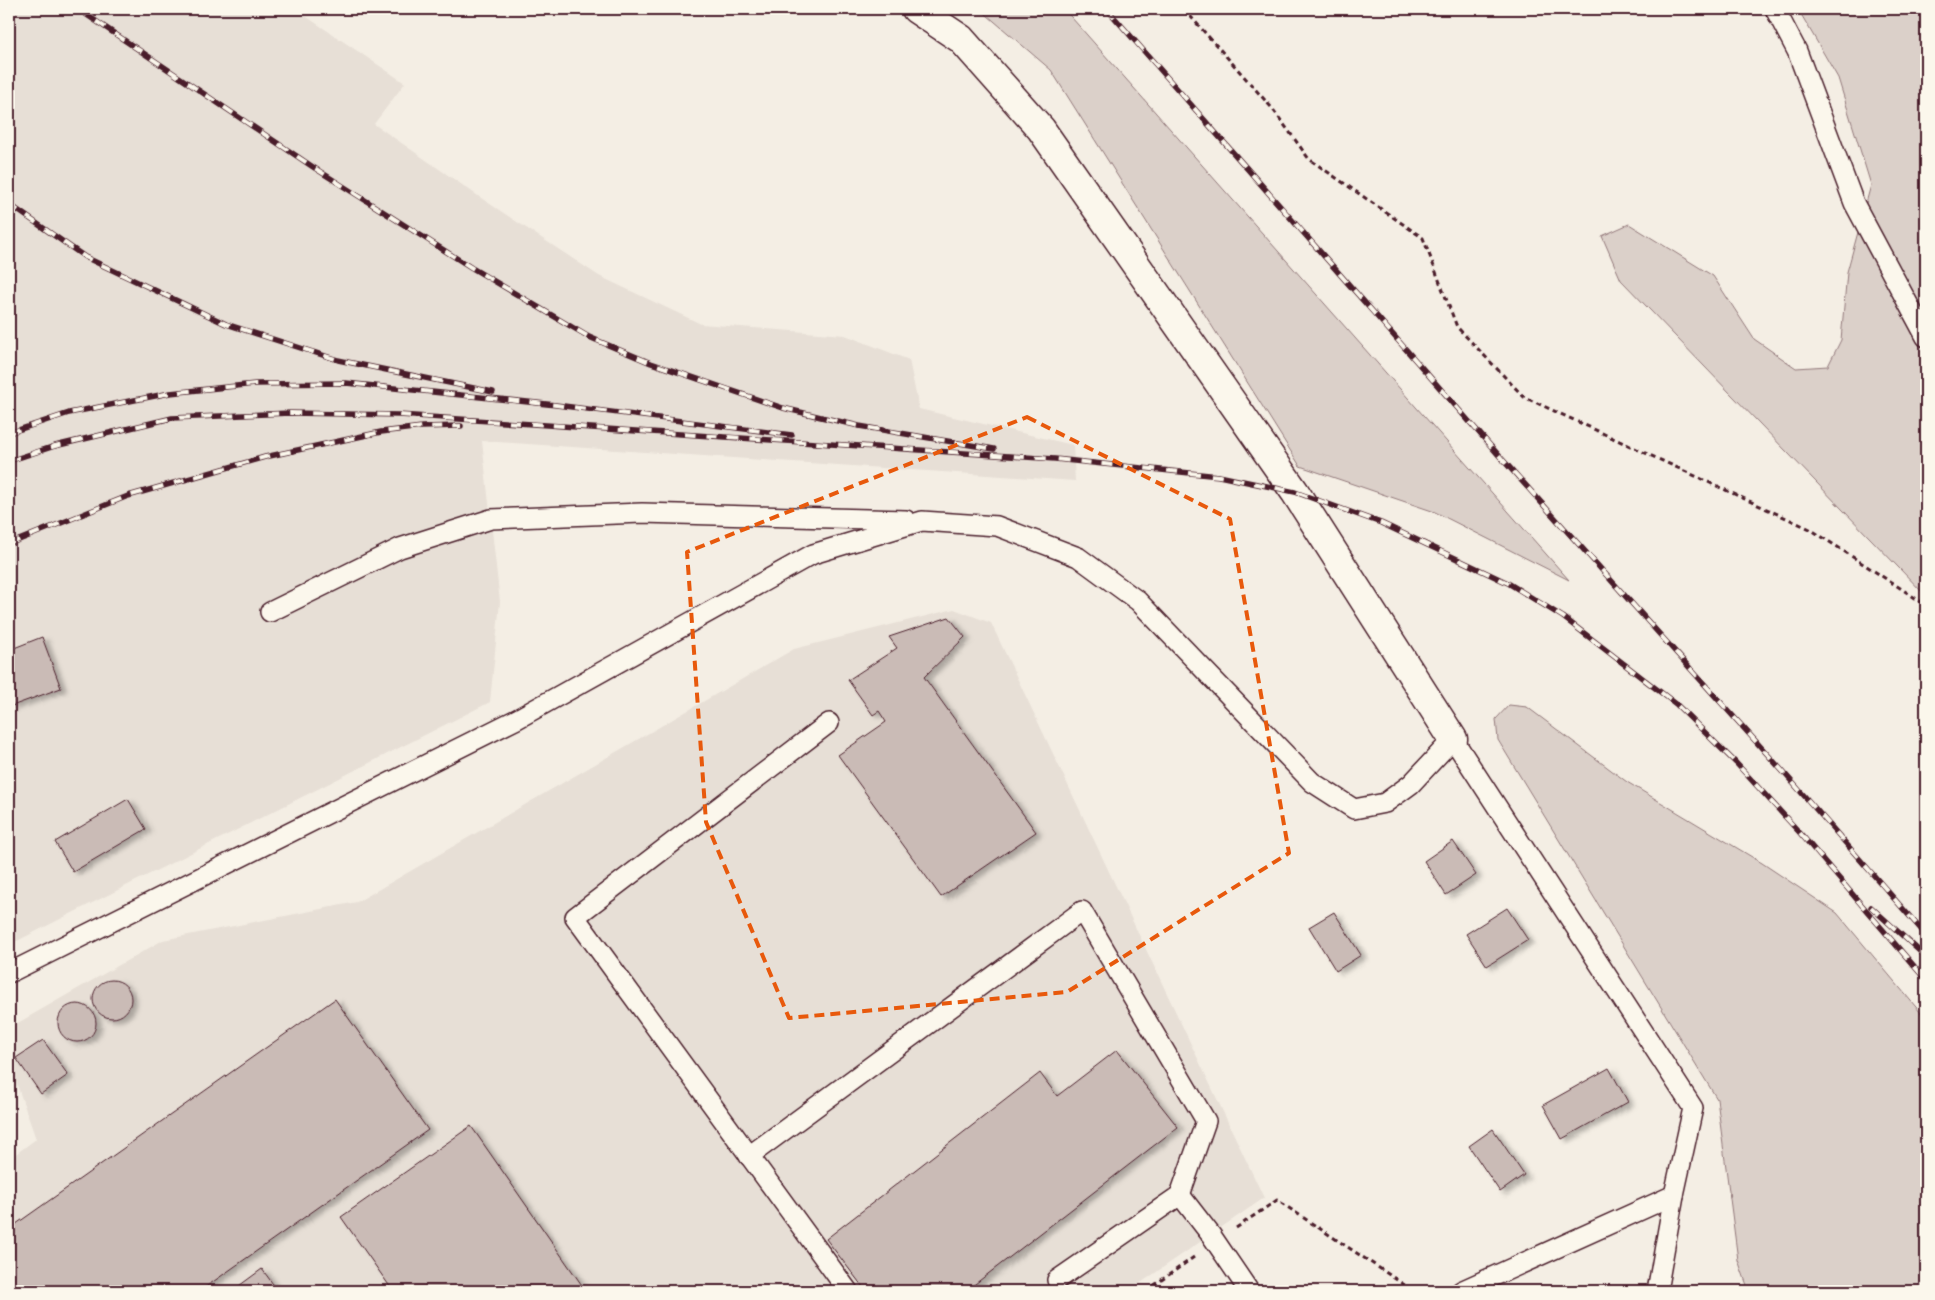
<svg xmlns="http://www.w3.org/2000/svg" width="1935" height="1300" viewBox="0 0 1935 1300" font-family="'Balsamiq Sans',sans-serif">
<defs>
<filter id="shadow"><feDropShadow dx="5.5" dy="3" stdDeviation="2.5" flood-color="#0004"/></filter>
</defs>
<rect width="100%" height="100%" fill="#f4eee4"/>
<filter id="ink" filterUnits="userSpaceOnUse"><feTurbulence type="fractalNoise" baseFrequency=".02" numOctaves="2"/><feDisplacementMap in="SourceGraphic" scale="10" xChannelSelector="R" yChannelSelector="G"/><feConvolveMatrix kernelMatrix="1 2 1 2 8 2 1 2 1" color-interpolation-filters="sRGB"/></filter>
<g filter="url(#ink)">
<!-- built -->
<g fill="#e7dfd6">
<polygon points="9,9 295,9 405,83 374,124 484,200 599,276 701,324 845,335 909,360 919,409 1073,445 1075,481 482,441 500,602 490,702 9,945"/>
<polygon points="954,609 991,623 1264,1198 1129,1291 9,1291 9,1159 36,1139 9,1062 9,1028 163,940 357,902 794,649"/>
</g>
<!-- green -->
<g fill="#dbd0c9" stroke="#92787a">
<polygon points="980,9 1064,9 1569,580 1435,512 1300,466 1051,70"/>
<polygon points="1798,9 1926,9 1926,596 1621,280 1602,236 1629,224 1713,276 1754,339 1796,368 1828,366 1841,340 1847,272 1871,185 1838,78"/>
<polygon points="1509,705 1527,707 1627,782 1762,863 1837,913 1926,1019 1926,1291 1749,1291 1738,1260 1717,1099 1498,740 1496,719"/>
</g>
<!-- building -->
<g fill="#cabbb6" stroke="#4a1f2b" filter="url(#shadow)">
<polygon points="949,617 965,637 924,677 1036,832 941,897 838,755 886,722 879,711 873,715 848,680 897,648 889,637"/>
<polygon points="42,637 61,688 9,707 9,650"/>
<polygon points="128,799 146,829 73,872 55,842"/>
<polygon points="1453,841 1476,875 1446,895 1424,861"/>
<polygon points="1507,908 1528,940 1487,966 1466,934"/>
<polygon points="1334,912 1361,955 1336,971 1309,927"/>
<circle cx="112" cy="999" r="19"/>
<polygon points="335,999 428,1130 200,1291 9,1291 9,1229"/>
<circle cx="77" cy="1023" r="19"/>
<polygon points="43,1040 68,1075 41,1094 16,1058"/>
<polygon points="1117,1050 1178,1127 966,1291 866,1291 826,1239 1040,1073 1057,1096"/>
<polygon points="1609,1068 1628,1102 1562,1139 1543,1105"/>
<polygon points="471,1126 586,1291 393,1291 341,1217"/>
<polygon points="1493,1129 1524,1175 1500,1192 1469,1146"/>
<polygon points="262,1269 278,1291 232,1291"/>
</g>
<g fill="none" stroke-linecap="round" stroke-linejoin="round">
<!-- lane casing -->
<g stroke="#4a1f2b" stroke-width="22">
<g id="lane">
<polyline points="1775,9 1797,51 1854,203 1926,337"/>
<polyline points="270,612 400,548 491,519 642,513 906,520"/>
<polyline points="829,723 575,917 848,1291"/>
<polyline points="9,973 517,719 813,554 922,521 997,526 1078,557 1138,601 1312,782 1354,809 1385,803 1411,784 1453,739 1693,1108 1674,1195 1657,1291"/>
<polyline points="749,1156 1082,911 1206,1121 1180,1195"/>
<polyline points="1057,1280 1180,1195 1211,1235 1249,1291"/>
<polyline points="1461,1291 1674,1195"/>
</g>
</g>
<!-- street casing -->
<g stroke="#4a1f2b" stroke-width="31">
<polyline id="street" points="916,9 961,39 1041,129 1295,492 1453,739"/>
</g>
<!-- path -->
<g stroke="#4a1f2b" stroke-width="3" stroke-dasharray="5 4" stroke-linecap="butt">
<polyline points="1184,9 1272,108 1309,159 1423,238 1457,327 1524,397 1810,529 1926,605"/>
<polyline points="1236,1228 1277,1200 1409,1288 1411,1291"/>
<polyline points="1146,1291 1194,1257"/>
</g>
<!-- lane -->
<use href="#lane" stroke="#fbf7ec" stroke-width="19"/>
<!-- street -->
<use href="#street" stroke="#fbf7ec" stroke-width="28"/>
<!-- rail casing -->
<g stroke="#4a1f2b" stroke-width="5.5">
<g id="rail">
<polyline points="78,9 313,167 472,268 589,337 651,363 783,408 859,426 994,449"/>
<polyline points="1107,9 1503,460 1786,775 1926,935"/>
<polyline points="9,204 85,257 226,324 338,360 493,392"/>
<polyline points="9,433 69,413 170,393 255,384 346,383 556,405 792,435"/>
<polyline points="9,461 55,446 172,418 291,413 399,415 1055,459 1219,476 1295,492 1381,523 1508,583 1563,617 1676,704 1736,763 1800,833 1926,980"/>
<polyline points="9,544 128,496 265,457 381,432 422,427 461,426"/>
<polyline points="1871,907 1926,957"/>
</g>
</g>
<!-- rail -->
<use href="#rail" stroke="#fbf7ec" stroke-width="4" stroke-dasharray="11" stroke-linecap="butt"/>
</g>
</g>
<!-- marked area -->
<path fill="none" stroke="#e8590c" stroke-width="4" stroke-dasharray="10 6" stroke-linejoin="round" d="M1027,417L1230,519L1289,853L1067,992L789,1018L706,822L687,552Z"/>
<!-- margin -->
<rect width="1935" height="1300" fill="none" stroke="#fbf7ec" stroke-width="30"/>
<rect x="15" y="15" width="1905" height="1270" fill="none" stroke="#4a1f2b" stroke-width="2" filter="url(#ink)"/>
</svg>
